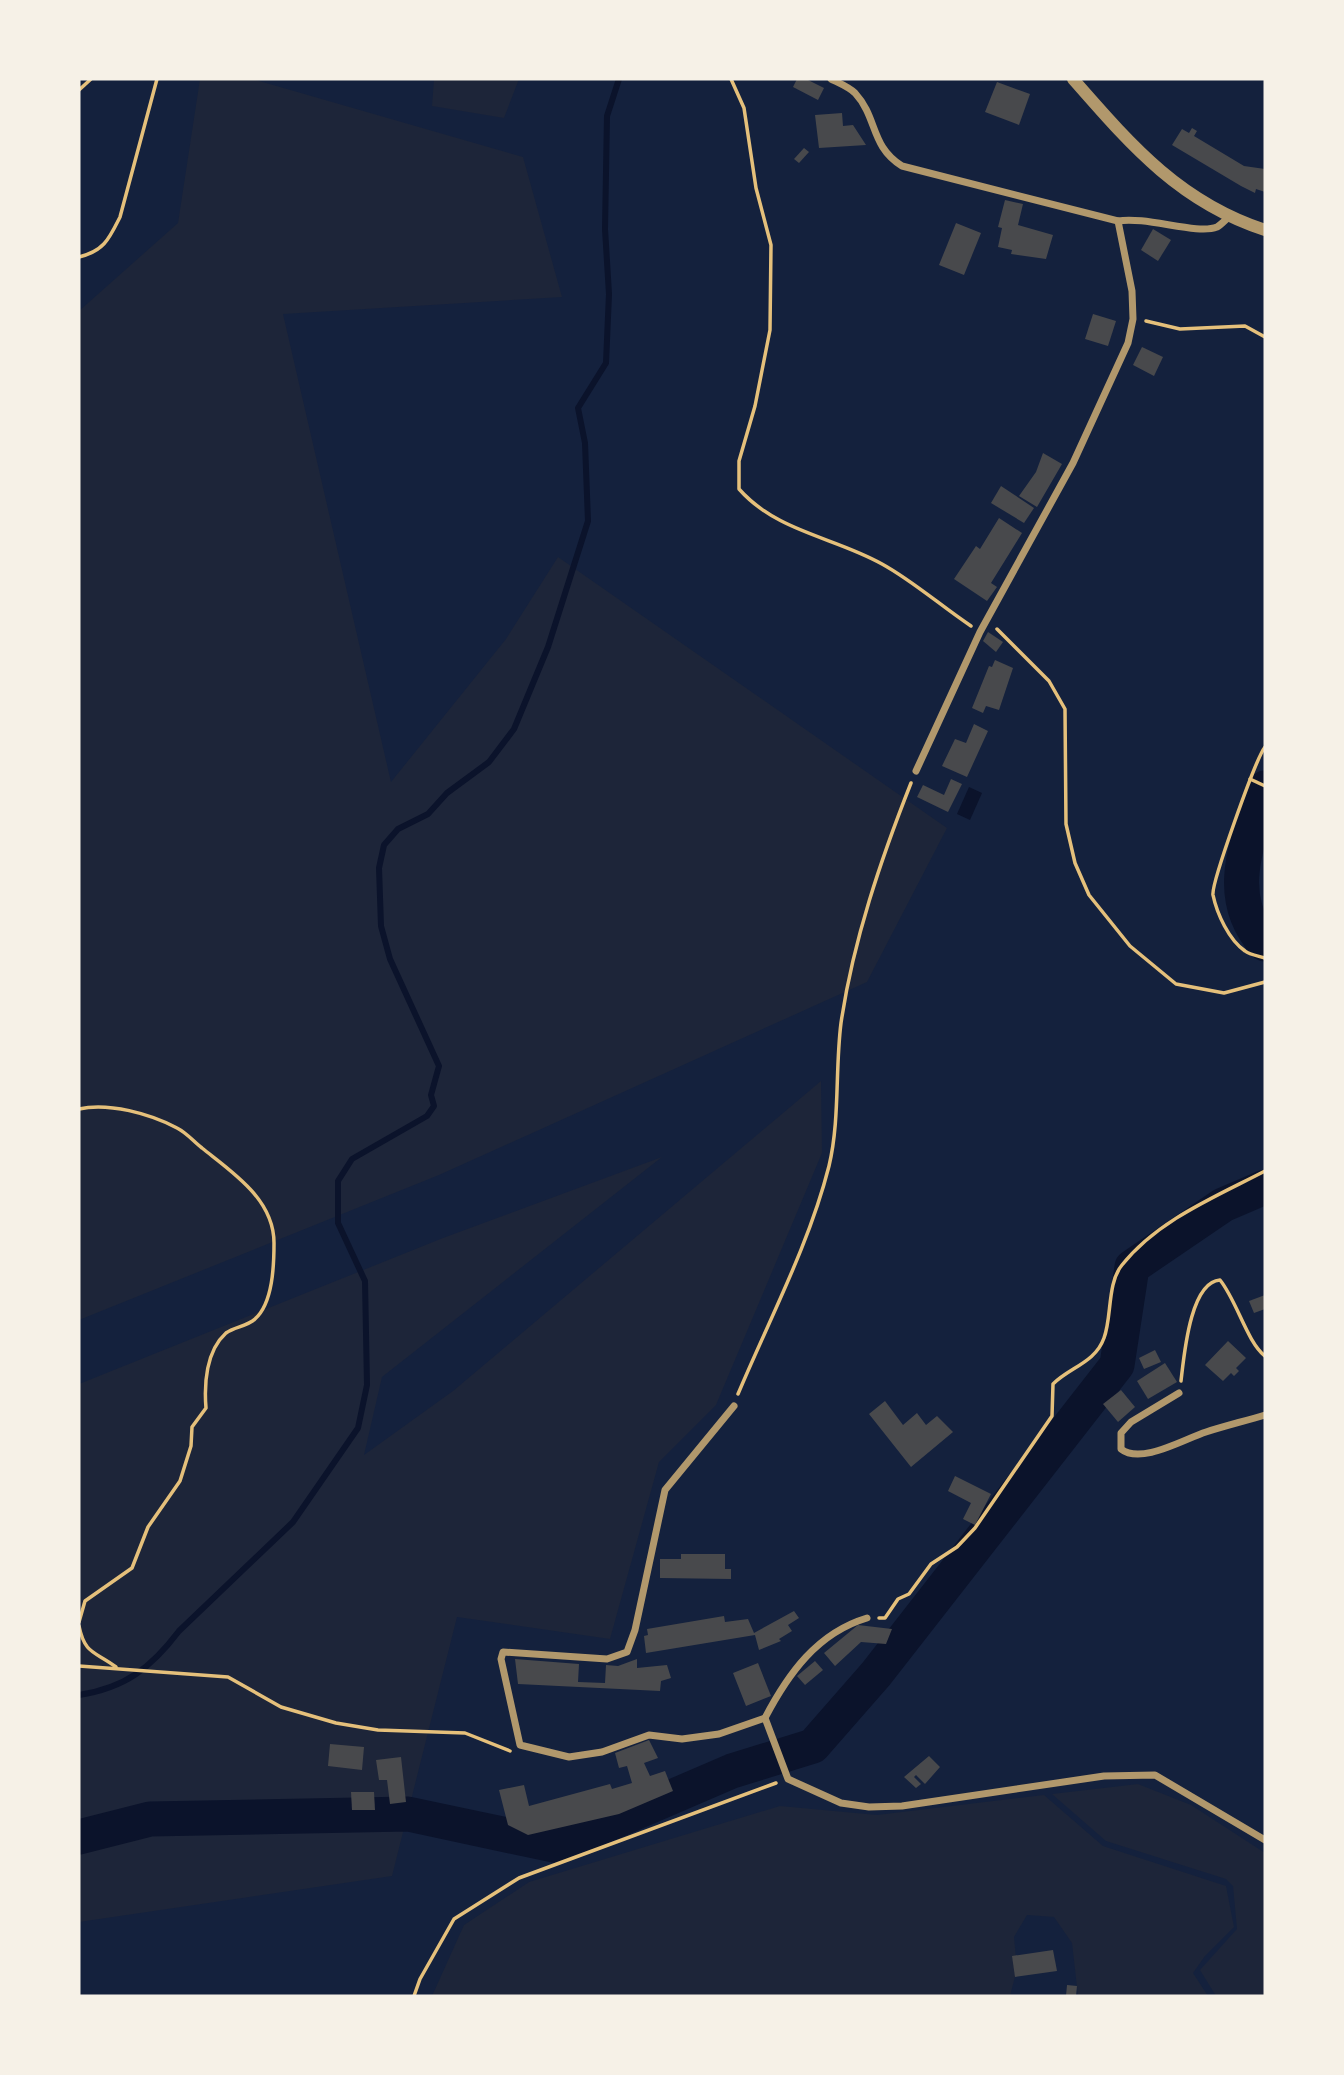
<svg xmlns="http://www.w3.org/2000/svg" width="1344" height="2075" viewBox="0 0 1344 2075" font-family="Merriweather,serif">
<rect width="100%" height="100%" fill="#14213d"/>
<!-- green -->
<g fill="#1d2539">
<polygon points="200,79 252,79 523,157 562,297 283,314 391,782 506,639 558,557 947,828 867,982 439,1175 79,1320 79,311 178,223"/>
<polygon points="434,79 519,79 504,118 432,106"/>
<polygon points="821,1081 822,1153 716,1405 659,1462 610,1639 457,1617 392,1876 79,1922 79,1384 443,1238 662,1157 382,1377 364,1455 453,1391"/>
<polygon points="1138,1784 1191,1805 1265,1853 1265,1996 1216,1996 1200,1970 1237,1929 1233,1886 1226,1879 1106,1841 1052,1794"/>
<polygon points="1044,1795 1103,1846 1226,1886 1234,1927 1205,1956 1193,1973 1208,1996 1078,1996 1072,1943 1054,1917 1027,1915 1014,1937 1017,1969 1010,1996 432,1996 464,1925 529,1882 780,1806 877,1815"/>
</g>
<!-- water -->
<polygon fill="#0b132b" points="969,787 982,793 970,820 957,814"/>
<g fill="none" stroke-linecap="round" stroke-linejoin="round">
<!-- stream -->
<path stroke="#0b132b" stroke-width="6" d="M79,1695C125,1688 151,1668 179,1631L293,1522L358,1428L367,1385L365,1281L338,1223V1181L352,1159L427,1116L434,1106L431,1095L439,1066L390,959L381,926L379,868L384,845L398,829L428,814L447,793L489,762L514,729L548,647L588,521L585,443L578,408L606,363L609,294L605,229L607,116L619,79"/>
<!-- river -->
<g stroke="#0b132b" stroke-width="35">
<path d="M1265,788C1248,841 1222,896 1265,944"/>
<polyline points="79,1837 150,1819 408,1814 558,1846 732,1771 813,1746 876,1674 1117,1365 1132,1267 1223,1205 1265,1187"/>
</g>
</g>
<!-- building -->
<g fill="#48494c">
<polygon points="797,79 806,79 824,88 818,100 793,87"/>
<polygon points="997,82 1030,94 1019,125 985,112"/>
<polygon points="842,113 843,126 853,125 866,145 819,148 815,115"/>
<polygon points="1192,128 1197,131 1194,136 1244,166 1265,169 1265,192 1256,189 1255,193 1241,186 1172,145 1182,129 1189,133"/>
<polygon points="804,148 809,152 799,163 794,159"/>
<polygon points="1005,200 1023,204 1018,225 1053,235 1046,259 1011,254 1012,250 998,247 1002,228 998,227"/>
<polygon points="956,223 981,233 964,275 939,265"/>
<polygon points="1153,229 1171,240 1158,261 1141,250"/>
<polygon points="1093,314 1116,321 1108,346 1085,339"/>
<polygon points="1142,347 1163,357 1154,376 1133,365"/>
<polygon points="1043,453 1062,464 1037,507 1019,496 1036,472"/>
<polygon points="1001,486 1034,508 1024,523 991,503"/>
<polygon points="999,518 1022,533 991,583 997,587 987,601 954,579 976,546 980,549"/>
<polygon points="988,632 1003,642 996,652 983,641"/>
<polygon points="995,660 1013,668 999,710 986,706 983,713 972,708 989,666 992,667"/>
<polygon points="974,724 988,731 967,777 942,766 955,739 966,743"/>
<polygon points="951,779 962,784 948,812 917,797 923,785 944,795"/>
<polygon points="1265,1295 1265,1309 1254,1313 1249,1301"/>
<polygon points="1228,1341 1246,1358 1236,1368 1239,1371 1234,1376 1231,1373 1223,1381 1205,1365"/>
<polygon points="1155,1350 1161,1362 1144,1369 1139,1358"/>
<polygon points="1165,1363 1177,1382 1148,1399 1137,1381"/>
<polygon points="1121,1390 1135,1407 1118,1422 1103,1404"/>
<polygon points="885,1401 903,1425 917,1413 926,1425 937,1416 953,1432 911,1467 869,1414"/>
<polygon points="955,1476 991,1494 975,1525 963,1519 971,1503 948,1491"/>
<polygon points="681,1554 725,1554 725,1569 731,1569 731,1579 660,1578 660,1559 681,1559"/>
<polygon points="794,1611 799,1618 788,1625 792,1631 779,1639 781,1641 759,1650 755,1635 646,1653 644,1636 648,1635 647,1629 724,1616 725,1622 748,1619 754,1633"/>
<polygon points="858,1625 892,1629 886,1644 861,1642 835,1666 824,1653"/>
<polygon points="515,1659 579,1664 578,1682 605,1683 606,1665 618,1666 637,1659 637,1668 667,1665 671,1678 661,1681 660,1691 518,1684"/>
<polygon points="815,1661 823,1670 805,1685 797,1676"/>
<polygon points="758,1663 771,1696 746,1706 733,1673"/>
<polygon points="649,1740 658,1758 644,1763 650,1776 665,1771 673,1791 619,1814 528,1835 508,1825 499,1790 524,1785 529,1806 610,1784 612,1789 632,1783 627,1766 619,1768 615,1753"/>
<polygon points="330,1744 364,1747 362,1770 328,1766"/>
<polygon points="929,1756 940,1767 925,1784 916,1775 914,1777 921,1784 916,1788 904,1777"/>
<polygon points="401,1757 406,1802 390,1804 387,1780 379,1780 376,1760"/>
<polygon points="351,1792 374,1792 375,1810 352,1810"/>
<polygon points="1053,1950 1057,1971 1015,1977 1012,1956"/>
<polygon points="1067,1985 1077,1986 1076,1996 1066,1996"/>
</g>
<g fill="none" stroke-linecap="round" stroke-linejoin="round">
<!-- path -->
<g stroke="#e5c07b" stroke-width="3.5">
<path d="M731,79L744,108L756,188L771,245L770,330L755,406L739,461V489C777,532 834,537 882,564C913,581 941,606 971,626"/>
<polyline points="79,90 91,79"/>
<path d="M79,257C104,251 109,239 120,217L157,79"/>
<polyline points="1146,321 1180,329 1245,326 1265,337"/>
<polyline points="997,629 1049,681 1065,709 1066,824 1075,863 1089,895 1130,946 1176,984 1224,993 1265,982"/>
<path d="M1265,747C1256,758 1211,884 1213,895C1217,914 1229,940 1245,951C1250,955 1259,956 1265,958"/>
<polyline points="1250,779 1265,786"/>
<path d="M79,1109C108,1102 151,1114 177,1128C187,1133 194,1142 202,1148C232,1172 274,1199 274,1243C274,1265 273,1303 255,1319C248,1326 234,1327 226,1333C206,1351 204,1384 206,1408L192,1427L191,1446L180,1481L148,1527L132,1568L85,1601L79,1622"/>
<path d="M1181,1381C1184,1356 1190,1282 1220,1280C1237,1301 1247,1342 1265,1356"/>
<path d="M738,1394C769,1320 809,1245 829,1166C840,1120 835,1070 841,1023C853,941 881,859 911,783"/>
<path d="M879,1618H885L898,1599L909,1594L931,1564L957,1547L975,1528L1052,1416L1053,1384C1070,1367 1095,1363 1104,1338C1112,1317 1107,1283 1122,1265C1158,1220 1215,1197 1265,1171"/>
<path d="M79,1626C85,1655 95,1651 116,1667"/>
<polyline points="79,1666 228,1677 281,1707 336,1723 378,1730 465,1733 510,1751"/>
<polyline points="414,1996 420,1979 454,1919 519,1878 776,1783"/>
</g>
<!-- minor -->
<g stroke="#b1986c" stroke-width="7">
<path d="M831,79C839,83 849,87 855,93C878,118 870,146 902,166L1118,221C1146,216 1197,235 1217,227C1221,225 1226,219 1230,216"/>
<polyline points="916,771 980,632 1073,463 1128,343 1133,319 1132,291 1118,221"/>
<path d="M1179,1393L1131,1422L1121,1433V1449C1141,1465 1184,1439 1206,1432C1225,1426 1245,1421 1265,1415"/>
<path d="M734,1406L665,1490L635,1630L627,1652L607,1659L503,1652L501,1659L520,1745L569,1757L602,1752L649,1735L682,1739L719,1734L765,1718C788,1674 817,1633 867,1618"/>
<polyline points="765,1718 788,1779 841,1803 869,1807 902,1806 1104,1776 1155,1775 1265,1840"/>
</g>
<!-- tertiary -->
<path stroke="#b1986c" stroke-width="12" d="M1073,79C1130,144 1179,202 1265,230"/>
</g>
<!-- border -->
<rect width="1344" height="2075" fill="none" stroke="#f6f1e7" stroke-width="161"/>
</svg>
